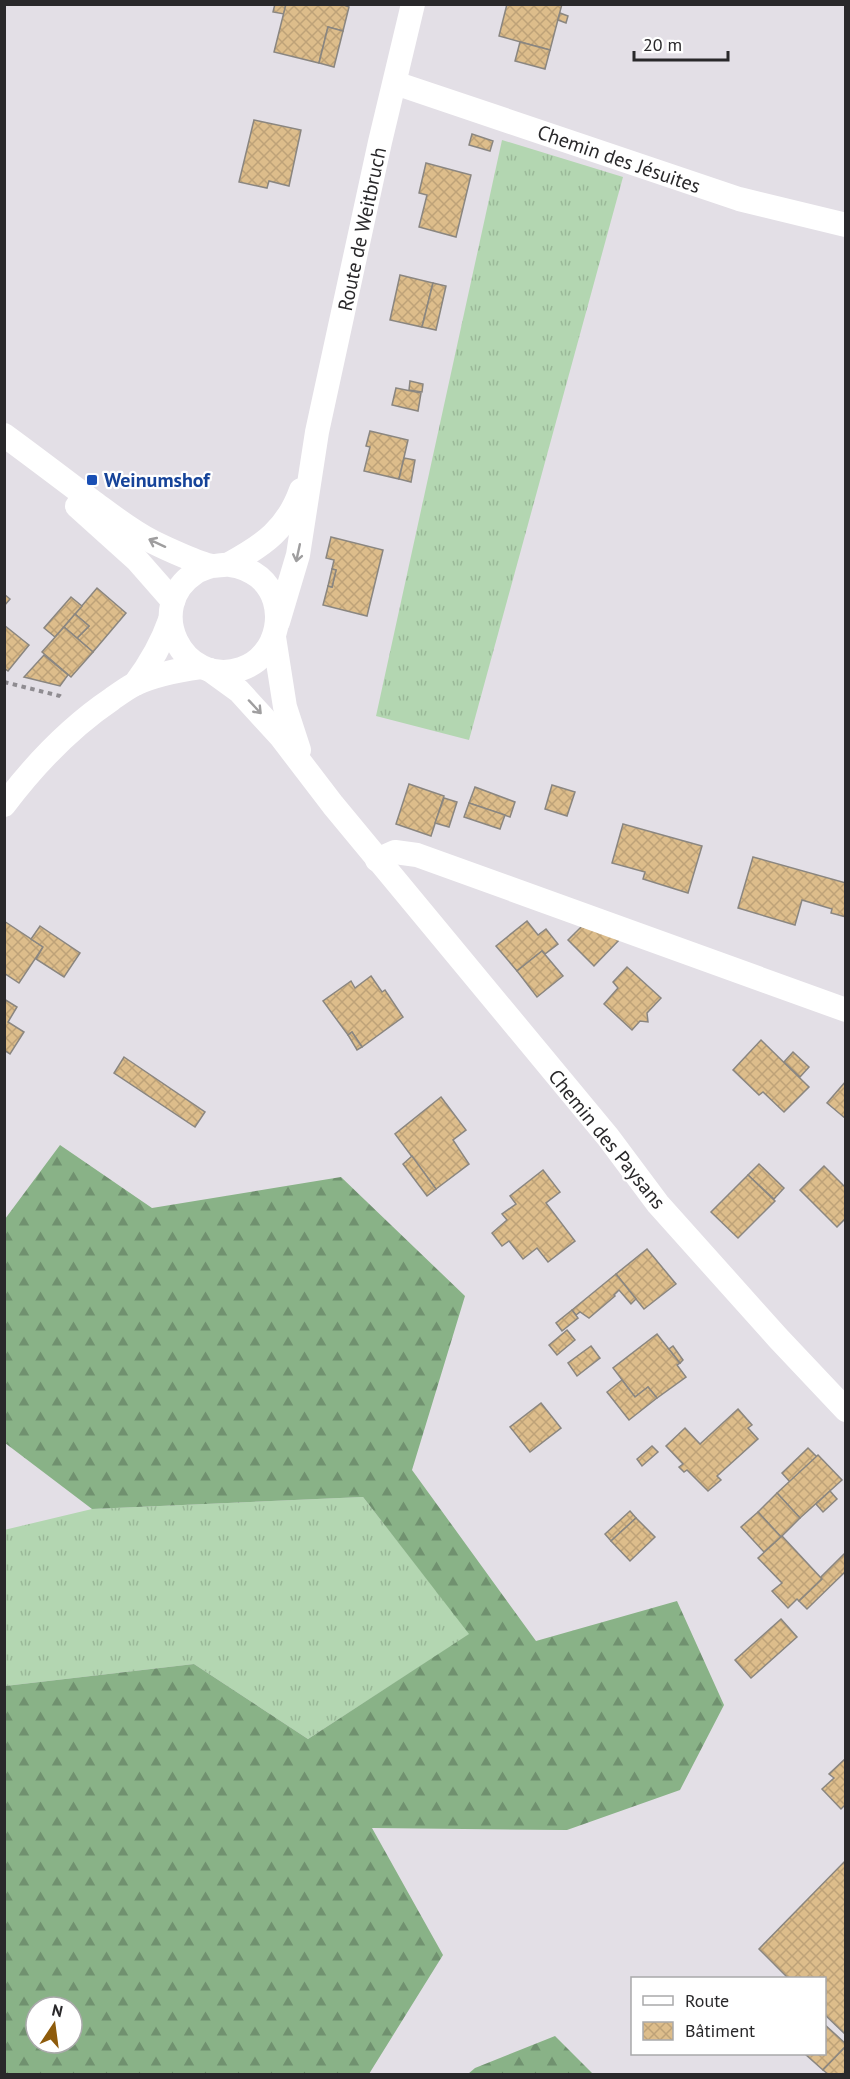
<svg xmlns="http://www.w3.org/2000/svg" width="850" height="2079" viewBox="0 0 850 2079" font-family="'PT Sans',sans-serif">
<defs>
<pattern id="grass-tufts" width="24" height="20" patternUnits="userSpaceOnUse" patternTransform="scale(1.5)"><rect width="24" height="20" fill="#b3d6b1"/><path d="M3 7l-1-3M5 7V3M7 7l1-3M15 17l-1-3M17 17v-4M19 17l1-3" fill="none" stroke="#9ab898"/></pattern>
<pattern id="forest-firs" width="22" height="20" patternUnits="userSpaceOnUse" patternTransform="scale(1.5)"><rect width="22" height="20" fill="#89b287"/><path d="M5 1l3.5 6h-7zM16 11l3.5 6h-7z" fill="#70916f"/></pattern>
<pattern id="building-cross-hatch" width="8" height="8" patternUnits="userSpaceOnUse" patternTransform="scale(1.5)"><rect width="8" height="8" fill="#ddbd8b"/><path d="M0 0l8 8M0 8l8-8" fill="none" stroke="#bea278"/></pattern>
</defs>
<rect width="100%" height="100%" fill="#e3dfe6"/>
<!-- grass -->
<g fill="url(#grass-tufts)">
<polygon points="502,140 623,177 469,740 376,716"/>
<polygon points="363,1497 470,1634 308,1739 194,1664 5,1686 4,1530 92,1509"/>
</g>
<!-- forest -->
<g fill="url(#forest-firs)" fill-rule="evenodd">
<path d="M60,1145L152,1208L341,1177L465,1296L412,1470L536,1641L677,1601L724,1705L680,1790L567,1830L372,1828L443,1955L369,2074H5V1686L194,1664L308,1739L469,1634L363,1497L92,1509L5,1443V1219ZM36,2007H72V2043H36Z"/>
<polygon points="555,2036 593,2074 468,2074 475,2068"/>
</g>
<!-- building -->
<g fill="url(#building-cross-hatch)" stroke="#8a8680" stroke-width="1.5">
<polygon points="275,4 286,4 284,14 273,12"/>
<polygon points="286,4 341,4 349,7 343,31 328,27 319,63 274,52"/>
<polygon points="507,4 562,4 550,50 499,36"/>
<polygon points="560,13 568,16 566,23 558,20"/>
<polygon points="328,27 343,31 334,67 319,63"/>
<polygon points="520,42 550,50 545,69 515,61"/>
<polygon points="254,120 301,130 289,186 269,181 267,188 239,182"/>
<polygon points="472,134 493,141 490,151 469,145"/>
<polygon points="426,163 471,175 456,237 419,227 427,195 419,193"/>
<polygon points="400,275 433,283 422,327 390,320"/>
<polygon points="433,283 446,286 436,330 422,327"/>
<polygon points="410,381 423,384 422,392 409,390"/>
<polygon points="396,388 421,393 418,411 392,405"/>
<polygon points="370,431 408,440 399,479 364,471 370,447 366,446"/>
<polygon points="404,458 415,460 411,482 399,479"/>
<polygon points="331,537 383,550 367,616 323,605 328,586 332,587 336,570 332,569 334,560 326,558"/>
<polygon points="332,569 336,570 332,587 328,586"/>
<polygon points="97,588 126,613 93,652 77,638 89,626 75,614"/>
<polygon points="4,594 10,599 4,606"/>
<polygon points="71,597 82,606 55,637 44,628"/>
<polygon points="75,614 89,626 77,638 64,627"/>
<polygon points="4,625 29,645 8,671 4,668"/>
<polygon points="64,627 93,652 71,677 42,652"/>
<polygon points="44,655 68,675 60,686 24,677"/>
<polygon points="409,784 444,796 431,836 396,824"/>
<polygon points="552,785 575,792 567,816 545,809"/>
<polygon points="475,787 515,802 510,817 469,803"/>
<polygon points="444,798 457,802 449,827 435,823"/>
<polygon points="469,803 505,815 500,829 464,817"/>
<polygon points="623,824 702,846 688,893 643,879 645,872 612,863"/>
<polygon points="753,857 846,883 846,917 831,913 832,909 802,900 795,925 738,908"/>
<polygon points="4,921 43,947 19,983 4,973"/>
<polygon points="527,921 538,935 546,929 558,944 545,954 542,951 517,971 496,946"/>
<polygon points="584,924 621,938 594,966 568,940"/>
<polygon points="40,926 80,953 64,977 36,959 43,947 31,939"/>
<polygon points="542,951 563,976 537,997 517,971"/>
<polygon points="627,967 661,998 647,1013 648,1022 640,1021 632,1030 604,1004 618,988 613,982"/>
<polygon points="371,976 382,992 385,990 403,1017 362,1047 352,1032 348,1035 323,1001 351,981 355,988"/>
<polygon points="4,999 17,1007 8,1022 24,1032 10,1054 4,1050"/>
<polygon points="352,1032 362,1047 357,1050 348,1035"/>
<polygon points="761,1040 809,1087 784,1112 763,1092 759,1095 733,1070"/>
<polygon points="793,1052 809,1067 800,1077 784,1062"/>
<polygon points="124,1057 205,1112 195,1127 114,1073"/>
<polygon points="846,1081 846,1119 827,1103"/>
<polygon points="441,1097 466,1130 453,1140 469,1164 436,1189 395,1134"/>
<polygon points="412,1156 436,1189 427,1196 403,1164"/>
<polygon points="759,1164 784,1188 774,1199 748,1175"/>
<polygon points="824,1166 846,1188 846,1218 837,1227 800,1190"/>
<polygon points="543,1170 560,1192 546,1203 575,1241 548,1262 537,1248 523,1259 509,1241 502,1246 492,1233 507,1220 502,1214 516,1204 510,1196"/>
<polygon points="748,1175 775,1201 738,1238 711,1212"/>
<polygon points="647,1249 676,1284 644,1309 616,1274"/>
<polygon points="616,1274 636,1299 631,1304 619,1290 614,1295 615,1296 589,1318 580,1312 576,1315 572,1310"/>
<polygon points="572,1310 578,1318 562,1331 556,1323"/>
<polygon points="567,1330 575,1340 557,1355 549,1345"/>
<polygon points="657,1334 680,1363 677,1365 686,1377 657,1398 648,1387 635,1397 613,1368"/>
<polygon points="591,1346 600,1358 577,1376 568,1363"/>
<polygon points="673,1346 683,1360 680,1363 669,1349"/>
<polygon points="622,1380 635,1397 648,1387 657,1398 629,1420 607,1392"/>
<polygon points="541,1403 561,1428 530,1452 510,1427"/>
<polygon points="738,1409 752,1425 748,1428 758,1439 717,1476 721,1480 708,1491 687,1470 684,1472 679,1467 683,1464 666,1446 685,1428 700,1444"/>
<polygon points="652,1446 658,1452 642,1466 637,1459"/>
<polygon points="808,1448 817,1457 790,1482 782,1473"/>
<polygon points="818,1455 842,1480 800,1518 777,1493"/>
<polygon points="830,1491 837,1499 823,1512 816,1504"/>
<polygon points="777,1493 800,1518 781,1537 758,1512"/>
<polygon points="630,1511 636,1518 611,1541 605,1534"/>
<polygon points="758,1512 781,1537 764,1552 741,1527"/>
<polygon points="636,1518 655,1537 630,1561 611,1541"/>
<polygon points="782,1536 822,1579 799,1601 797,1599 788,1608 772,1591 782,1583 758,1558"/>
<polygon points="846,1552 846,1571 807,1609 799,1601 822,1579 821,1577"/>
<polygon points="781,1619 797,1637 751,1678 735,1660"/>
<polygon points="846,1758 846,1804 841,1809 822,1789 834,1778 829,1774"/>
<polygon points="846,1860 846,2035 824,2014 824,1978 788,1978 759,1949"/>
<polygon points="824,2024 846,2044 846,2046 823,2070 805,2054 824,2054"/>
<polygon points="846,2046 846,2074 828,2074 823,2070"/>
</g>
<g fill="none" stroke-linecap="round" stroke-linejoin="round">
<!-- path -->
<polyline stroke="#8f8c91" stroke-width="4" stroke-dasharray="4.5 4.5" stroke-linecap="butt" points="4,682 60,696 64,699"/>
<!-- street -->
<g stroke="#fff" stroke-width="24">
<polyline points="395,83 739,199 846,225"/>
<path d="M4,435C34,457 63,479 92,501C111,515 131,531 153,542C165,548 200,564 212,566C218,566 224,564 230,565C240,566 251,571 259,577C290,603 279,657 241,669C182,688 143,607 195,573C199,570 206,568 211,566"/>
<polyline points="77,506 137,560 173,601"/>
<path d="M229,564C264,545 287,529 301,490"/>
<polyline points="278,622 298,555 317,432 380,142 413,4"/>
<polyline points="274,637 285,707 299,750"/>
<polyline points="210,670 239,691 281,737 333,805 608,1137 658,1204 778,1338 846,1410"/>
<path d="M135,684C150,664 162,643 170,620"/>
<path d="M4,805C35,764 69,728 112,699C119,694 127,688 135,684C155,674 180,670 201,667"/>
<polyline points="377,860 395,852 417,855 846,1010"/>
</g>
</g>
<!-- one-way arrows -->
<defs><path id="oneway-shaft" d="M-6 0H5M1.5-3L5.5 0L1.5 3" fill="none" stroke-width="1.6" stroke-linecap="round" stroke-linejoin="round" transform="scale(1.5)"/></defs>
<g stroke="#9f9e9f">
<use href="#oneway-shaft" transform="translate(157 543) rotate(-155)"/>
<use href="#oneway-shaft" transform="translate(298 553) rotate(102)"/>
<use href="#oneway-shaft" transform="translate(255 707) rotate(47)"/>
</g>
<!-- markers -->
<rect fill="#1a4fb4" stroke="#fff" stroke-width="2" x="86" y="474" width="12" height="12" rx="3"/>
<g text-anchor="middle" stroke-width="4.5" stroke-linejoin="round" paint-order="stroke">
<!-- street labels -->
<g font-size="20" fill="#29282a" stroke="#fff">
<text transform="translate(619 159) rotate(19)" y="7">Chemin des Jésuites</text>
<text transform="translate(362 229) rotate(-78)" y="7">Route de Weitbruch</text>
<text transform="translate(607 1139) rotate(51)" y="7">Chemin des Paysans</text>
</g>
<!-- transit labels -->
<g font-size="20" font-weight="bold" fill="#164399" stroke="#fff" text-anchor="start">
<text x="104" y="487">Weinumshof</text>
</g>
</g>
<!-- border -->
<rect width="850" height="2079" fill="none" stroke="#29282a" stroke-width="12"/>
<!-- legend -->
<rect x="631" y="1977" width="195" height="78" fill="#ffffff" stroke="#a9a9aa" stroke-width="1.5"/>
<rect x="643" y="1996" width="30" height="9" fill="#ffffff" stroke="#a9a9aa" stroke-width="1.5"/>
<text x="685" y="2007" font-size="18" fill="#29282a">Route</text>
<rect x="643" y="2022" width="30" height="18" fill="url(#building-cross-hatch)" stroke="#a9a9aa" stroke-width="1.5"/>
<text x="685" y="2037" font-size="18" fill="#29282a">Bâtiment</text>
<!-- north arrow -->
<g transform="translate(54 2025) rotate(13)"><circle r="28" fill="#ffffff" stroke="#a9a9aa" stroke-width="1.5"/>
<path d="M0-4.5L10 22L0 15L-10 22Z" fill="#8e5b0b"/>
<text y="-9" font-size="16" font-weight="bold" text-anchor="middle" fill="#29282a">N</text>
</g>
<!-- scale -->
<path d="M634 51v9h94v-9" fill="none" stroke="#29282a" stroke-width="3"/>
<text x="643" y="51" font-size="18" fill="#29282a" stroke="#ffffff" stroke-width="4.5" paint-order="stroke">20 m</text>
</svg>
